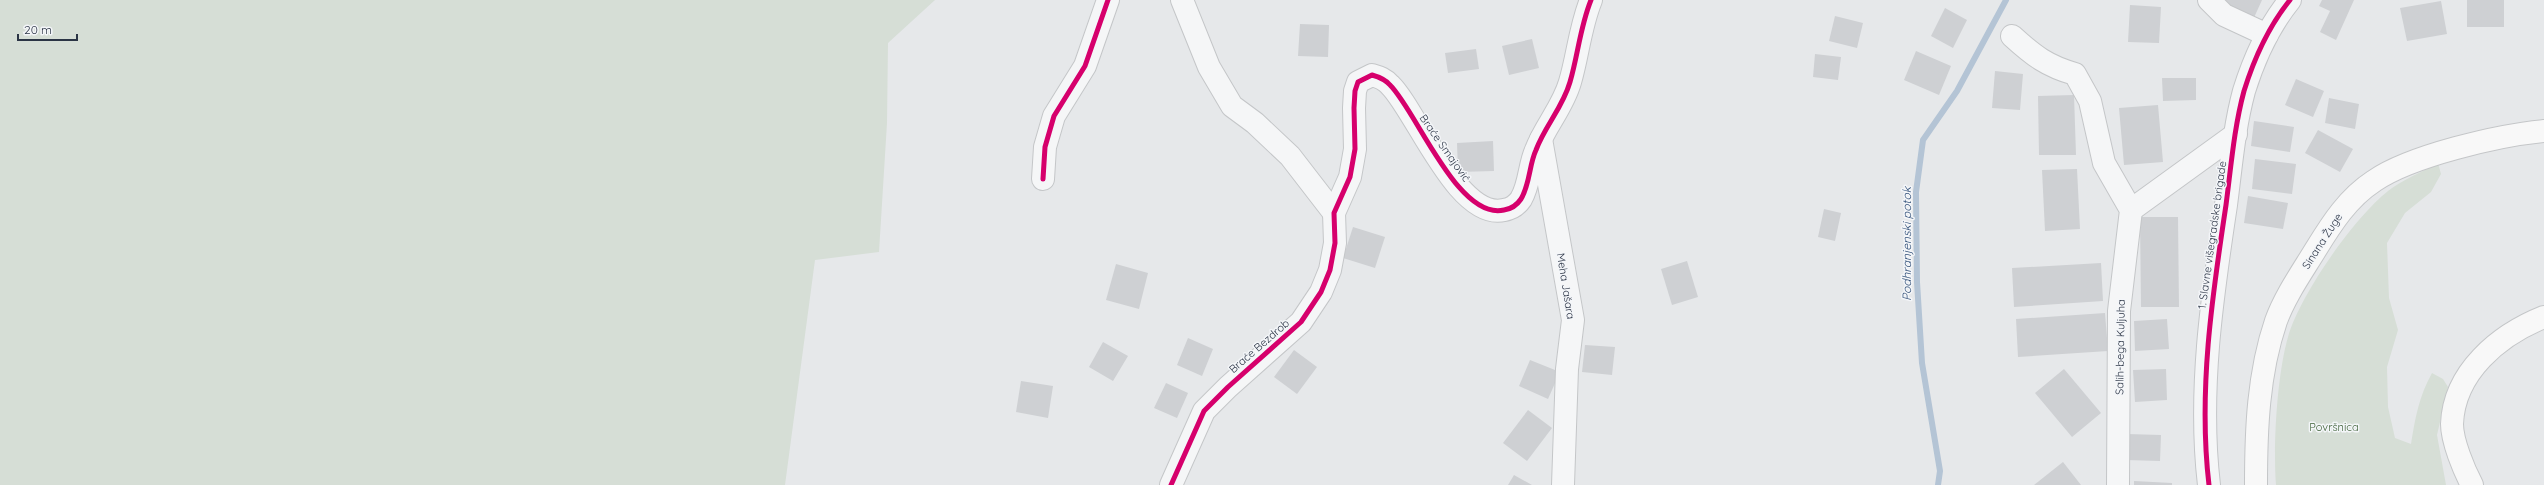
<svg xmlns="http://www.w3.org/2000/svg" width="2544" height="485" viewBox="0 0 2544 485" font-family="Quicksand,sans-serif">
<rect width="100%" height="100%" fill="#e6e8ea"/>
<!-- green -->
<g fill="#d6ded6">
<polygon points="0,0 935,0 888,43 887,123 879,252 815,260 785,485 0,485"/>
<path d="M2438,163L2441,174L2431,192L2405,213L2387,243L2389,298L2398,330L2387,367L2388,407L2395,438L2411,444C2415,419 2419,396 2432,373L2443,379L2448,387L2437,435L2446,485H2276C2273,446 2277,375 2288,337C2300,295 2353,219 2388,191C2402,180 2422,172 2438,163Z"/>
</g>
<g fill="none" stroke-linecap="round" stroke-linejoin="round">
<!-- stream -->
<polyline stroke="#b4c4d5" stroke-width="6" points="1938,485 1940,471 1922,363 1917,282 1916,192 1923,140 1957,91 2006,0"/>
</g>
<!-- building -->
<g fill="#ced0d3">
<polygon points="2221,0 2262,0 2252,22"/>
<polygon points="2322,0 2354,0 2336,40 2320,32 2330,11 2319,6"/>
<rect x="2467" y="0" width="37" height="27"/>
<polygon points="2441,1 2447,34 2407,41 2400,8"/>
<polygon points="2130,5 2161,7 2159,43 2128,42"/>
<polygon points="1945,8 1967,20 1953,48 1931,36"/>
<polygon points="1835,16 1863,23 1857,48 1829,41"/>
<polygon points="1300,24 1329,25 1328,57 1298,56"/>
<polygon points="1532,39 1539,68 1509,75 1502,46"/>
<polygon points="1476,49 1479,69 1448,73 1445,53"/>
<polygon points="1916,51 1951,66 1939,95 1904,80"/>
<polygon points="1815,54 1841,57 1838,80 1813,77"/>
<polygon points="1995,71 2023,74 2020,110 1992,108"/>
<polygon points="2162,78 2196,78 2196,100 2163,101"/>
<polygon points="2296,79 2324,91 2313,117 2285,105"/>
<polygon points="2074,95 2076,155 2039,155 2038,96"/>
<polygon points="2329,98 2359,104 2355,129 2325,123"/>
<polygon points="2158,105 2163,162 2124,165 2119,108"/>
<polygon points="2254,121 2294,127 2290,152 2251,146"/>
<polygon points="2318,130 2353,149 2340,172 2305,153"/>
<polygon points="1493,141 1494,171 1458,172 1457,143"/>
<polygon points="2255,159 2296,164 2292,194 2252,189"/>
<polygon points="2077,169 2080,229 2045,231 2042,170"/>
<polygon points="2248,196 2288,203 2283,229 2244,223"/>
<polygon points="1824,209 1841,213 1835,241 1818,237"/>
<polygon points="2140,217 2178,217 2179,307 2141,307"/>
<polygon points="1353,227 1385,237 1375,268 1343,258"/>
<polygon points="1687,261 1698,297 1672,305 1661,269"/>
<polygon points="2101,263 2103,301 2014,307 2012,268"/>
<polygon points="1116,264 1148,273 1139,309 1106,300"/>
<polygon points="2105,313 2108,351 2018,357 2016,319"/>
<polygon points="2167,319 2169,349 2135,351 2134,321"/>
<polygon points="1188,338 1213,349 1202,376 1177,365"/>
<polygon points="1103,342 1128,356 1113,381 1089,367"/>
<polygon points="1585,345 1615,347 1612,375 1582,372"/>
<polygon points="1294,350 1317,367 1297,394 1274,377"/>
<polygon points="1530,360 1560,372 1548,399 1519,386"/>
<polygon points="2064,369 2101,413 2072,437 2035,393"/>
<polygon points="2166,369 2167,400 2135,402 2133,370"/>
<polygon points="1021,381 1053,386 1048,418 1016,412"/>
<polygon points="1166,383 1188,393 1177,418 1154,408"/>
<polygon points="1528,410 1552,428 1527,461 1503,443"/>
<polygon points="2127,434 2161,435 2160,461 2126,460"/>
<polygon points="2063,462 2081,485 2034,485"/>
<polygon points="1514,475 1532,485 1508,485"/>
<polygon points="2134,481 2172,483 2172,485 2134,485"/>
</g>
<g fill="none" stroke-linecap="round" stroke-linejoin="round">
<!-- minor casing -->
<g stroke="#c4c6c8" stroke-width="24">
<g id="minor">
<polyline points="1182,0 1209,67 1232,106 1255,123 1290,156 1334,213"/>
<polyline points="2209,0 2224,15 2267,35"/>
<path d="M2012,36C2034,56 2047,66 2075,74L2090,101L2104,163L2131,210L2119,311L2118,485"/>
<polyline points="1541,139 1573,320 1567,369 1563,485"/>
<polyline points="1043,179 1045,147 1054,116 1085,66 1108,0"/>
<polyline points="2131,210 2236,134"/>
<path d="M1171,485L1204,411L1228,387L1301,322L1321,292L1330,270L1335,243L1334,213L1350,177L1355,149L1354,108L1355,91L1358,82L1372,75C1379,77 1385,79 1390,85C1416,110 1458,221 1504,210C1511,209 1517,205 1521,199C1530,184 1529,165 1536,150C1545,126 1563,107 1570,82C1578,55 1580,27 1591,0"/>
<path d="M2209,485C2198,392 2212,297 2226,205C2231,167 2234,128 2244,91C2254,59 2269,26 2290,0"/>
</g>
</g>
<!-- secondary casing -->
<g stroke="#c4c6c8" stroke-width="24">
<g id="secondary">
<path d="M2256,485C2256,430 2258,374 2276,321C2285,296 2302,272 2316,249C2332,223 2348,198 2374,181C2410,156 2499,135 2544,131"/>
<path d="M2472,485C2464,470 2452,441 2452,424C2454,372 2499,335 2544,317"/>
</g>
</g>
<!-- minor -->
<use href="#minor" stroke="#f5f6f7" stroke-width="22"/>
<!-- secondary -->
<use href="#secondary" stroke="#f8f8f8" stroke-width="22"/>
<!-- cycleway casing -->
<g stroke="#f4f6f9" stroke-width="8">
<g id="cycleway">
<polyline points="1043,179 1045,147 1054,116 1085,66 1108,0"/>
<path d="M1171,485L1204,411L1228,387L1301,322L1321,292L1330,270L1335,243L1334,213L1350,177L1355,149L1354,108L1355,91L1358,82L1372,75C1379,77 1385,79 1390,85C1416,110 1458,221 1504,210C1511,209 1517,205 1521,199C1530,184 1529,165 1536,150C1545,126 1563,107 1570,82C1578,55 1580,27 1591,0"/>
<path d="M2209,485C2198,392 2212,297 2226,205C2231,167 2234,128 2244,91C2254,59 2269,26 2290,0"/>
</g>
</g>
<!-- cycleway -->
<use href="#cycleway" stroke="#d6006c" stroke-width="5"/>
</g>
<g text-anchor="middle" stroke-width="3" stroke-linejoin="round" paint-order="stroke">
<!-- street labels -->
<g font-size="11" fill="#2b3445" stroke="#f4f6f9">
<text transform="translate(1445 148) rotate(55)" y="4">Braće Smajović</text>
<text transform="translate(2212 235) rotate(-82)" y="4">1. Slavne višegradske brigade</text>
<text transform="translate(2322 241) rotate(-57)" y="4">Sinana Žuge</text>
<text transform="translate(1566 286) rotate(81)" y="4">Meha Jašara</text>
<text transform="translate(1259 346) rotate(-41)" y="4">Braće Bezdrob</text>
<text transform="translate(2120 347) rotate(-89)" y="4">Salih-bega Kuljuha</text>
</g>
<!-- park labels -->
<g font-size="11" fill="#3f6138" stroke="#f4f6f9">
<text x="2334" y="431">Površnica</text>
</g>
<!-- water labels -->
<g font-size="12" font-style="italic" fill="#34527a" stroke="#f4f6f9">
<text transform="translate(1907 244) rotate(-90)" y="4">Podhranjenski potok</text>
</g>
</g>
<!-- scale -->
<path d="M18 34v6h59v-6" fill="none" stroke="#2b3445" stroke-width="2"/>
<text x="24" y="34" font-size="12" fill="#2b3445" stroke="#f4f6f9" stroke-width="3" paint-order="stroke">20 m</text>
</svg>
